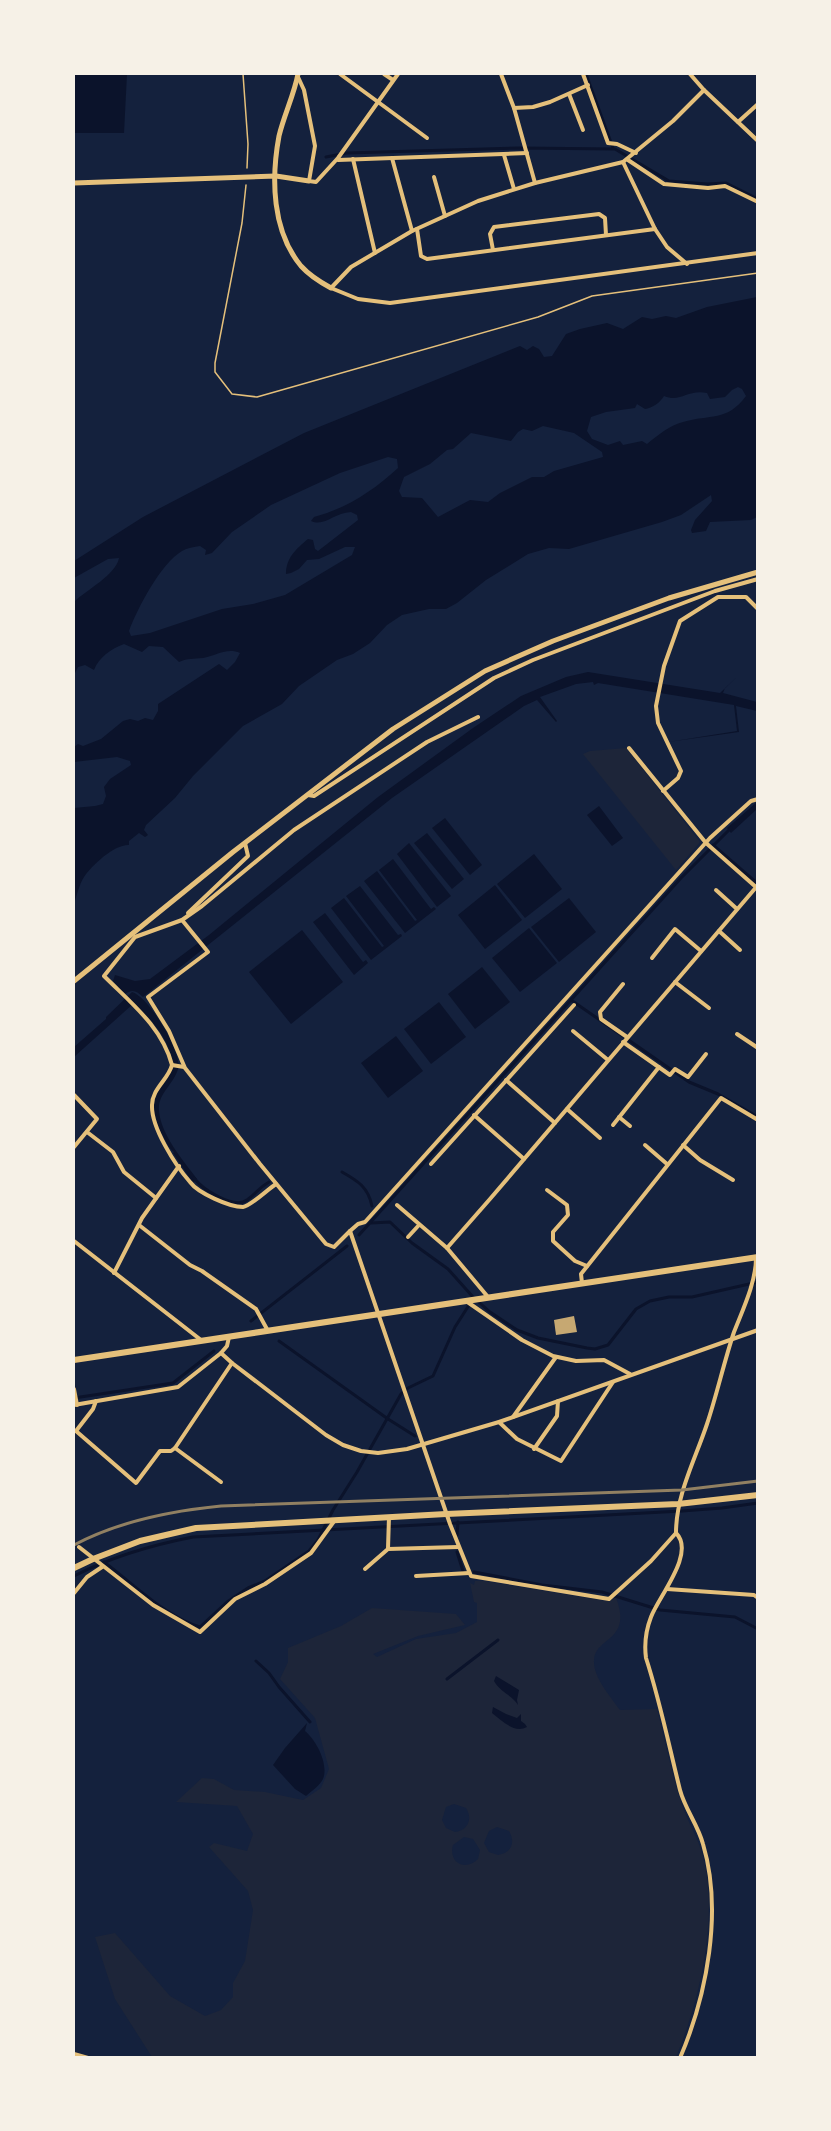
<svg xmlns="http://www.w3.org/2000/svg" width="831" height="2131" viewBox="0 0 831 2131" font-family="'DejaVu Sans',sans-serif">
<rect width="100%" height="100%" fill="#14213d"/>
<!-- green -->
<g fill="#1d2539" fill-rule="evenodd">
<polygon points="626,748 700,842 676,870 583,754 590,751"/>
<path d="M475,1581H484L606,1601L616,1598C633,1641 595,1637 594,1660C593,1677 610,1696 620,1710L657,1709C665,1740 671,1772 681,1802C688,1824 701,1842 705,1865C717,1925 699,2002 676,2057H152L115,1999L95,1937L115,1933L170,1996L205,2016L221,2010L233,1997V1983L245,1961L253,1910L248,1891L209,1847L214,1843L247,1851L253,1834L237,1806L176,1802L202,1778L214,1779L234,1790L265,1792L303,1800L321,1788L329,1769L315,1718L280,1679L288,1662V1648L341,1626L372,1608L456,1614L465,1625L418,1636L373,1654L377,1657L416,1639L456,1633L477,1622V1603L474,1602L470,1583L474,1585ZM454,1804L466,1808C473,1819 468,1830 455,1832L446,1828L442,1820L446,1807ZM497,1827L509,1831C516,1843 511,1853 498,1855L489,1852L484,1843L489,1831ZM464,1837L473,1839L480,1850L478,1859C465,1872 448,1862 453,1845Z"/>
</g>
<!-- water -->
<g fill="#0b132b" fill-rule="evenodd">
<polygon points="127,74 124,133 74,133 74,75"/>
<path d="M757,297V517L751,520L710,522L706,531L692,533L691,530L695,520L712,501L711,495L681,515L662,522L569,549L549,548L528,554L486,580L457,603L446,609H429L402,615L387,625L370,643L353,654L337,660L299,686L282,704L243,726L193,776L175,798L146,825L144,830L148,835L145,837L139,833L129,841V845C115,844 92,865 84,877C79,885 77,895 74,904V808L95,806L103,804L106,796L104,787L110,779L131,765L130,761L117,757L74,762V747L78,744L83,746L101,739L123,721L130,719L138,721L145,718L153,720L158,711V704L219,664L227,670L235,662L240,653C227,647 215,656 203,658C193,659 188,658 179,662L163,647L149,646L142,652L124,644C111,649 99,657 94,670L85,665L78,667L74,675V602C86,590 116,575 119,558L108,559L74,578V561L143,517L304,433L520,346L527,350L533,346L539,349L544,357L552,356L566,334L580,329L607,323L623,329L642,317L652,319L666,316L676,318L707,307ZM738,387L742,389L746,396C727,422 710,414 683,422C670,425 658,435 647,444L642,441L623,445L620,441L608,445L592,439L587,431L591,417L606,412L635,408L637,404L645,409C652,408 660,403 664,396C681,403 687,389 707,393L710,399L725,397L732,390ZM543,426L574,433L602,452L603,457L554,471L544,477H532L500,493L488,502L470,500L438,517L422,498L402,497L399,491L404,477L430,464L447,450L453,449L471,433L511,441L518,432L523,429L532,431ZM388,457L397,459L398,468C373,491 347,508 314,517L311,521C325,527 333,513 351,512L357,515L358,520L318,551L315,549L313,540L308,539C296,549 286,558 286,574L291,573L299,569L307,560L319,559L345,547H355L352,555L285,595L253,604L222,609L150,633L131,636L129,631C137,609 161,563 182,551C187,548 194,547 200,546L206,550L205,555L212,553L232,532L271,505L340,473Z"/>
<path d="M588,672L720,693L737,677L725,688L723,693L757,702V711L736,706L739,732L668,742L737,731L734,705L598,683L594,685L593,682L576,684L540,697L557,721L556,722L537,700L524,706L392,798L143,997C136,990 132,989 125,994L113,981L115,975L135,981L150,979L209,935L378,797L473,728L521,696L566,677Z"/>
<polygon points="757,802 757,809 731,833 727,828"/>
<polygon points="599,806 623,838 612,846 587,815"/>
<polygon points="445,818 482,865 470,875 432,828"/>
<polygon points="427,833 464,879 452,889 414,843"/>
<polygon points="409,843 451,896 437,907 397,854"/>
<polygon points="534,854 562,889 525,918 497,884"/>
<polygon points="393,859 431,909 434,907 436,909 405,933 364,881 377,871 415,921 417,920 379,870"/>
<polygon points="495,885 522,920 485,949 458,915"/>
<polygon points="360,886 398,935 401,934 402,936 371,960 331,908 344,898 382,947 384,946 346,896"/>
<polygon points="569,898 596,932 559,962 531,927"/>
<polygon points="325,913 363,962 366,960 368,963 354,975 313,922"/>
<polygon points="529,928 557,963 520,992 492,958"/>
<polygon points="302,930 343,982 291,1024 249,972"/>
<polygon points="482,967 510,1002 475,1029 448,994"/>
<path d="M132,992C148,996 183,1052 178,1069C174,1084 157,1094 159,1111C161,1135 183,1160 197,1179L193,1183L173,1153L174,1152C168,1148 165,1139 161,1133C144,1107 159,1088 173,1062C166,1035 154,1022 133,1004L74,1057V1047L106,1019V1017Z"/>
<polygon points="439,1002 466,1037 431,1064 404,1029"/>
<polygon points="396,1036 423,1071 388,1098 361,1063"/>
<path d="M496,1676L519,1690L517,1700L518,1705C513,1696 500,1692 494,1681Z"/>
<path d="M493,1707L506,1714L517,1718L521,1714V1721L525,1724L527,1727C514,1734 501,1720 492,1713Z"/>
<path d="M307,1723L305,1731C316,1740 329,1764 323,1779C320,1785 312,1791 306,1796L295,1789L273,1765L285,1748Z"/>
</g>
<g fill="none" stroke-linecap="round" stroke-linejoin="round">
<!-- stream -->
<g stroke="#0b132b" stroke-width="3">
<polyline points="586,74 613,148"/>
<polyline points="326,157 347,153 520,148 615,149 669,181 707,184 726,183 758,199"/>
<polyline points="713,845 758,884"/>
<polyline points="571,1000 689,1082 718,1094 758,1117"/>
<path d="M342,1172C358,1181 368,1187 372,1206"/>
<path d="M194,1178C202,1189 234,1210 247,1200C257,1193 257,1189 269,1182"/>
<polyline points="371,1223 390,1222 412,1243 448,1269 473,1297 490,1312 517,1330 538,1338 587,1348 595,1349 608,1345 636,1309 650,1301 669,1297 692,1297 758,1282"/>
<polyline points="359,1235 681,878 731,828"/>
<polyline points="251,1321 347,1246"/>
<polyline points="279,1341 388,1419 415,1436"/>
<polyline points="74,1398 173,1383 214,1351"/>
<polyline points="457,1535 458,1522"/>
<polyline points="457,1552 463,1571"/>
<path d="M104,1562C132,1583 167,1618 200,1627L227,1602L248,1588L265,1581L309,1551L318,1540L333,1510L357,1472L401,1394L408,1388L433,1376L455,1327L471,1302"/>
<polyline points="474,1572 542,1585 602,1592 660,1610 735,1617 758,1629"/>
<path d="M74,1576C111,1557 152,1545 193,1537L682,1511L722,1508L758,1503"/>
<polyline points="256,1661 269,1673 279,1687 310,1722"/>
<polyline points="447,1679 498,1640"/>
</g>
</g>
<!-- building -->
<polygon fill="#c6a872" points="574,1316 577,1332 556,1335 554,1320"/>
<g fill="none" stroke-linecap="round" stroke-linejoin="round">
<!-- path -->
<g stroke="#e5c07b" stroke-width="1.5">
<polyline points="243,74 248,144 247,168"/>
<polyline points="246,185 242,223 215,363 215,372 232,394 257,397 538,317 592,296 758,273"/>
</g>
<!-- minor -->
<g stroke="#e5c07b" stroke-width="4">
<polyline points="340,74 427,138"/>
<polyline points="384,74 393,80"/>
<polyline points="501,74 514,108 535,183"/>
<polyline points="583,74 608,143 617,144 636,153"/>
<polyline points="690,74 704,90 673,121 623,162 535,183 478,201 412,231 351,267 331,288 358,299 390,303 758,253"/>
<polyline points="298,77 304,90 315,146 309,181 316,182 338,158 398,74"/>
<polyline points="704,90 758,141"/>
<polyline points="569,94 583,130"/>
<polyline points="514,108 533,107 550,102 588,85"/>
<polyline points="738,122 758,104"/>
<polyline points="504,155 514,189"/>
<polyline points="392,158 412,231"/>
<polyline points="353,159 375,253"/>
<polyline points="338,160 527,153"/>
<polyline points="628,160 664,184 708,188 725,186 758,202"/>
<polyline points="623,162 655,229 667,247 687,264"/>
<polyline points="434,177 445,216"/>
<polyline points="417,229 421,256 427,259 655,229"/>
<polyline points="493,250 490,234 494,227 599,214 605,218 606,235"/>
<polyline points="629,748 706,843 757,888"/>
<polyline points="663,791 678,778 681,771 658,723 656,706 664,666 680,621 718,597 746,597 758,609"/>
<polyline points="308,795 314,796 494,678 533,660 715,591 758,579"/>
<polyline points="716,890 737,909"/>
<polyline points="188,913 248,856 245,843"/>
<polyline points="182,920 208,952 148,997 169,1031 185,1068 260,1164 326,1244 334,1247 350,1231 450,1524 471,1576 609,1599 651,1561 676,1533"/>
<polyline points="719,931 740,950"/>
<polyline points="652,958 675,929 701,951"/>
<polyline points="675,982 709,1008"/>
<polyline points="623,984 600,1012 601,1019 627,1037"/>
<polyline points="573,1031 608,1060"/>
<polyline points="737,1034 758,1048"/>
<polyline points="623,1042 670,1075 675,1069 688,1077 706,1054"/>
<path d="M172,1065C168,1080 152,1089 152,1105C151,1127 175,1165 190,1182C198,1193 229,1207 243,1207C251,1206 268,1189 276,1184"/>
<path d="M184,1067L172,1065C162,1027 131,1003 104,976L135,937L182,920L202,906L294,830L427,742L478,717"/>
<polyline points="506,1080 555,1123"/>
<polyline points="74,1095 97,1119 74,1147"/>
<polyline points="567,1109 600,1138"/>
<polyline points="474,1115 524,1159"/>
<polyline points="619,1117 630,1126"/>
<polyline points="613,1125 659,1067"/>
<polyline points="87,1132 113,1152 124,1172 156,1198"/>
<polyline points="645,1145 667,1164"/>
<polyline points="683,1145 700,1160 733,1180"/>
<polyline points="431,1164 574,1005"/>
<polyline points="547,1190 567,1205 568,1215 553,1232 553,1241 575,1261 587,1266"/>
<polyline points="397,1205 447,1248 488,1297"/>
<polyline points="139,1225 190,1265 202,1271 256,1309 268,1331"/>
<polyline points="350,1231 358,1224 365,1222 391,1193 710,838 751,801 758,799"/>
<polyline points="408,1237 419,1225"/>
<polyline points="74,1241 201,1340"/>
<polyline points="447,1248 490,1199 758,885"/>
<polyline points="114,1273 142,1218 179,1166"/>
<polyline points="582,1283 581,1274 721,1098 758,1120"/>
<polyline points="466,1301 522,1340 553,1356 576,1361 604,1360 630,1374"/>
<polyline points="229,1337 227,1346 221,1353 232,1363 326,1435 343,1445 361,1451 378,1453 407,1449 499,1422 758,1330"/>
<polyline points="74,1389 77,1405"/>
<polyline points="96,1401 93,1409 76,1431 136,1483 160,1451 171,1451 175,1448 221,1482"/>
<polyline points="74,1405 178,1387 221,1353"/>
<polyline points="513,1417 556,1357"/>
<polyline points="499,1422 517,1439 561,1461 613,1382"/>
<polyline points="175,1448 232,1363"/>
<polyline points="534,1449 557,1416 558,1401"/>
<polyline points="79,1547 153,1605 200,1632 235,1599 265,1584 311,1553 335,1520"/>
<polyline points="388,1549 389,1517"/>
<polyline points="365,1569 388,1549 458,1547"/>
<polyline points="416,1576 469,1573"/>
<polyline points="667,1589 754,1595 758,1598"/>
<polyline points="74,1593 87,1577 102,1567"/>
<polyline points="74,2054 88,2058"/>
<path d="M680,2058C707,1995 723,1911 703,1844C698,1825 685,1809 680,1790C669,1746 660,1701 646,1658C644,1643 646,1630 651,1617C659,1596 696,1553 676,1533C676,1495 695,1460 707,1424C717,1394 724,1362 734,1332C743,1309 756,1282 756,1258"/>
</g>
<!-- tertiary -->
<g stroke="#e5c07b" stroke-width="5">
<path d="M298,74C294,95 284,115 279,136C271,179 272,231 301,266C309,275 320,282 331,288"/>
<polyline points="74,183 276,176 309,181"/>
<polyline points="74,981 233,852 393,729 485,671 553,641 669,598 758,572"/>
</g>
<!-- secondary -->
<polyline stroke="#e5c07b" stroke-width="6" points="74,1568 93,1559 140,1541 196,1528 446,1514 678,1504 758,1495"/>
<!-- primary -->
<polyline stroke="#e5c07b" stroke-width="6" points="74,1360 758,1257"/>
<!-- rail -->
<path stroke="#918062" stroke-width="3" d="M74,1545C119,1521 170,1511 221,1506L682,1490L758,1481"/>
</g>
<!-- border -->
<rect width="831" height="2131" fill="none" stroke="#f6f1e7" stroke-width="150"/>
</svg>
